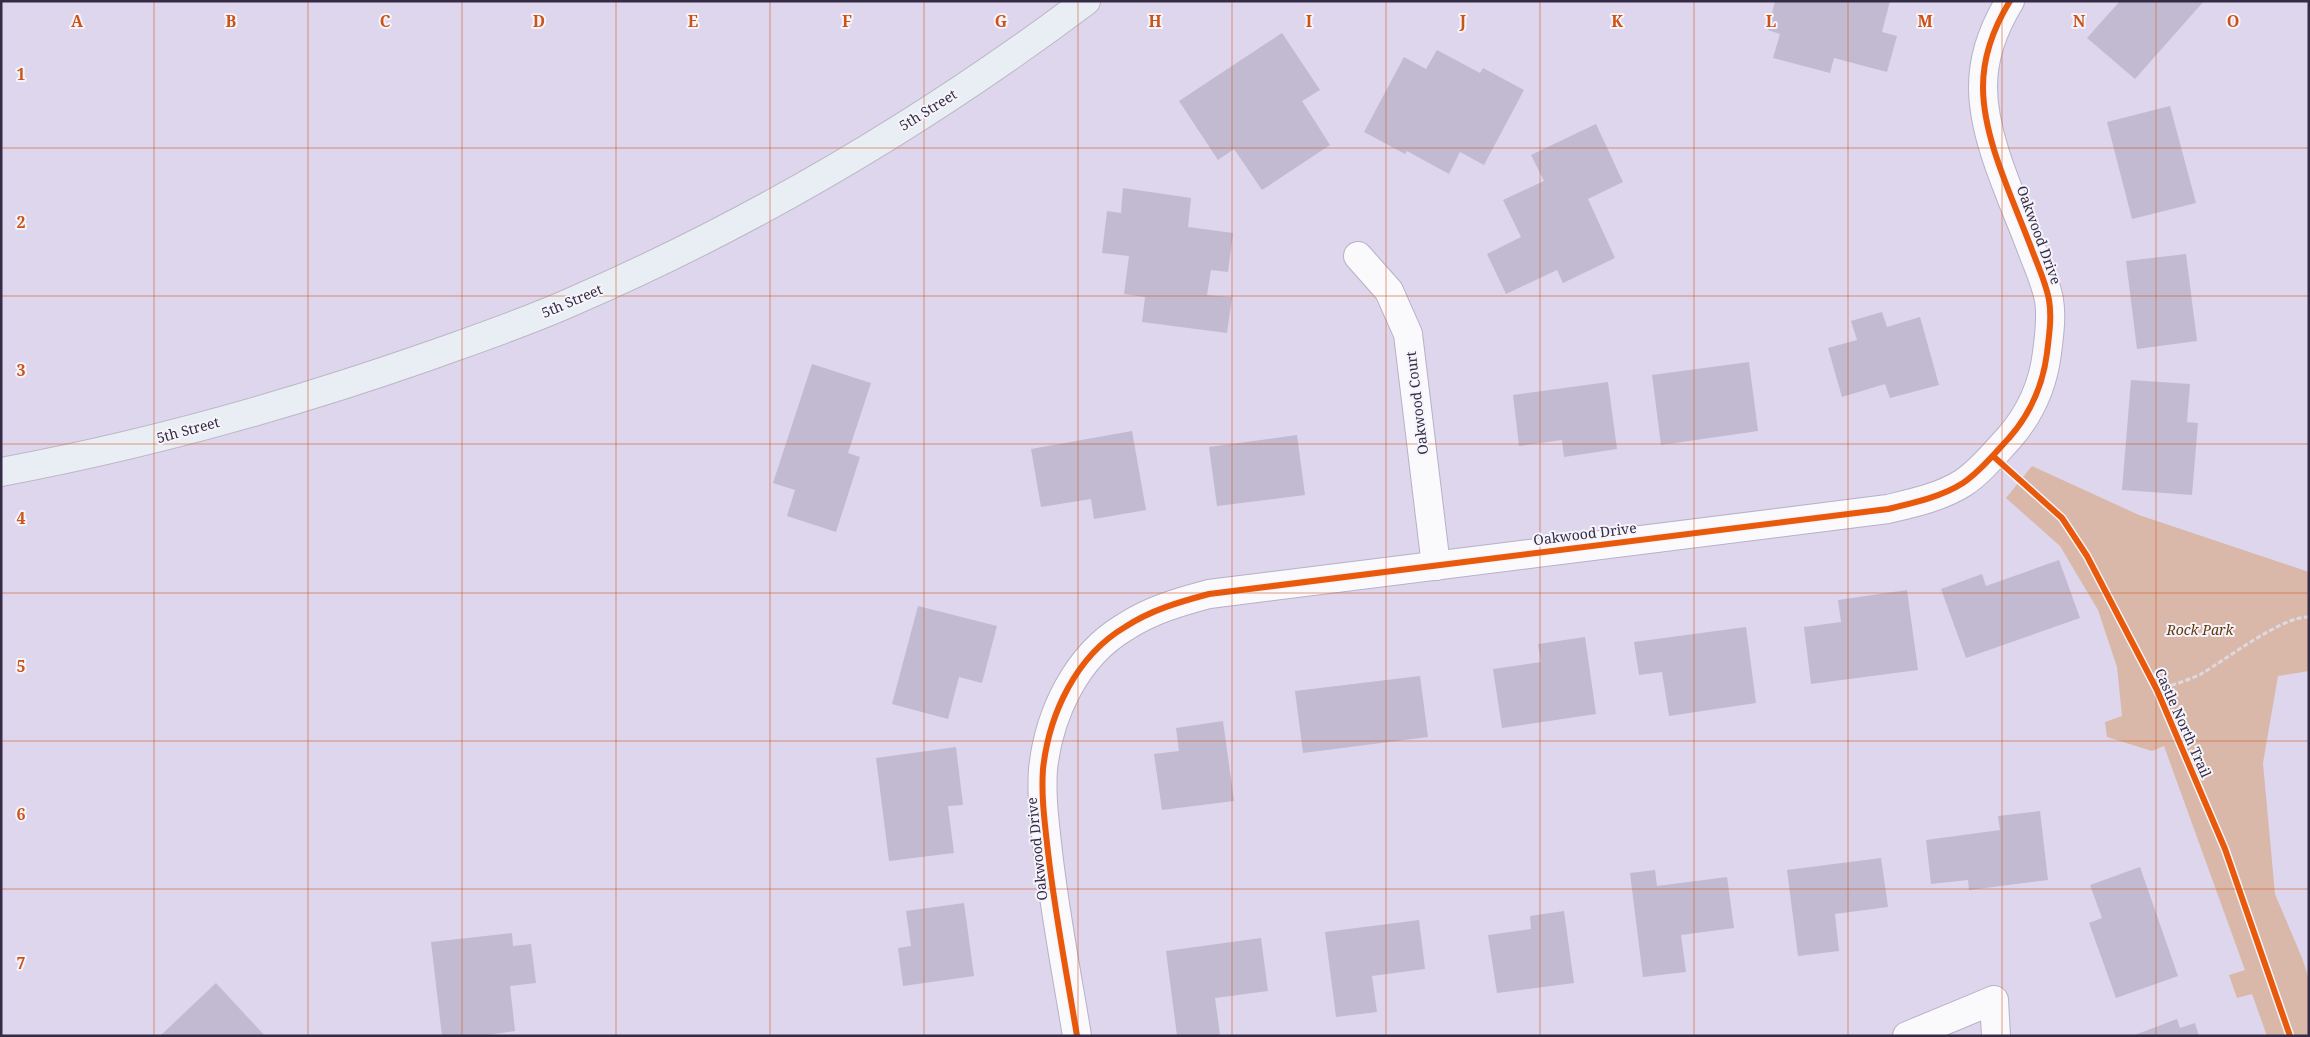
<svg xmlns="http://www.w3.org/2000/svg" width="2310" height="1037" viewBox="0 0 2310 1037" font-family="'Noto Serif',serif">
<rect width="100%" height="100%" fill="#ded6ec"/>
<!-- green -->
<polygon fill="#dab8a9" points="2032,466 2139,515 2309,572 2309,671 2278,676 2263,763 2275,894 2302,958 2309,979 2309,1036 2267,1036 2252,994 2237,998 2229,975 2245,970 2164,746 2152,751 2107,737 2105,722 2122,716 2117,667 2098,610 2060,546 2006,498"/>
<!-- building -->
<g fill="#c2bad0">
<polygon points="1775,1 1890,1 1882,32 1897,36 1887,72 1834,58 1830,73 1773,58 1780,34 1768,30"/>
<polygon points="2120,1 2204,1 2135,79 2087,38"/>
<polygon points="1282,33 1320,90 1302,101 1330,145 1262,190 1234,149 1218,160 1179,101"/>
<polygon points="1437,50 1480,73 1483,68 1524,90 1484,165 1460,152 1449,174 1407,151 1405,154 1364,132 1404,57 1426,69"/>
<polygon points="2170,106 2196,203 2132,219 2107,122"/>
<polygon points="1596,124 1623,182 1588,199 1615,258 1563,283 1557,270 1506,294 1487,254 1521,237 1503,200 1544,181 1531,155"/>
<polygon points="1123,188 1191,198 1188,227 1233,233 1228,272 1211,270 1207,295 1232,297 1227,333 1142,322 1145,297 1124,294 1129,256 1102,253 1107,211 1121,213"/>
<polygon points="2186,254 2197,341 2137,349 2126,261"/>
<polygon points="1882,312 1887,327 1920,317 1939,385 1890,398 1885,384 1842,397 1828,348 1857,340 1851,321"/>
<polygon points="1749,362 1758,431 1661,445 1652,375"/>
<polygon points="812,364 871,383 848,453 860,457 836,532 787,516 795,490 773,483"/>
<polygon points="2131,380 2190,384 2187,422 2198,423 2192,495 2122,490"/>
<polygon points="1608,382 1617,449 1564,457 1562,440 1519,446 1513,395"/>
<polygon points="1132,431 1146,510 1094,519 1091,499 1041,507 1031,449"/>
<polygon points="1297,435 1305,495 1217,506 1209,447"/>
<polygon points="2059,560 2080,618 1966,658 1941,589 1982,574 1986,586"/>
<polygon points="1907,590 1918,670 1811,684 1804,627 1841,622 1838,600"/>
<polygon points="918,606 997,626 982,683 959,677 948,719 892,704"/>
<polygon points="1746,627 1756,703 1669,716 1662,672 1639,675 1634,642"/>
<polygon points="1585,637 1596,714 1502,728 1493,669 1541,662 1538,644"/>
<polygon points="1420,676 1428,737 1303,753 1295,691"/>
<polygon points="1223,721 1234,801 1162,810 1154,754 1179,751 1176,728"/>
<polygon points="956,747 963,805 948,806 954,853 889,861 876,758"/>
<polygon points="2040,811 2048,880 1969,890 1968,880 1931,884 1926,840 2000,830 1998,816"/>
<polygon points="1881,858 1888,907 1835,914 1839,951 1798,956 1787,870"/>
<polygon points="2140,867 2178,976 2116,998 2089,923 2102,918 2090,885"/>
<polygon points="1655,870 1657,886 1727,877 1734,928 1681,935 1686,972 1643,977 1630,873"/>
<polygon points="964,903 974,976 903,986 898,948 911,946 906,911"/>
<polygon points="1564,911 1574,983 1497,993 1488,935 1531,929 1530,916"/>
<polygon points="1419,920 1425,969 1372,976 1377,1012 1336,1017 1325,932"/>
<polygon points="512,933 513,946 531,944 536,983 510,986 515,1031 480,1036 442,1036 431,942"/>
<polygon points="1261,938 1268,991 1215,998 1220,1035 1177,1036 1166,951"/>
<polygon points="216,983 265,1036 160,1036"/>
<polygon points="2177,1019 2180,1028 2195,1023 2199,1036 2132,1036"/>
</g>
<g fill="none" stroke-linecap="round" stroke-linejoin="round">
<!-- minor casing -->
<g stroke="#b8b0c6" stroke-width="30">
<g id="minor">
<polyline points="1358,256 1389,291 1408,334 1436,566"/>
<path d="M1077,1036C1067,975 1055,914 1048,852C1045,825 1041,797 1043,769C1049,714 1076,656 1125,627C1151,610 1179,602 1209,594L1888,509C1913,503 1941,497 1963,483C1980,472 1995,453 2009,438C2030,414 2043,385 2047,353C2049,336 2052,317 2049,300C2046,283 2038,266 2032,250C2014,201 1983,140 1983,87C1983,57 1994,27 2010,1"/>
<polyline points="1907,1036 1994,1000 1996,1036"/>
</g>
</g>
<!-- primary casing -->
<g stroke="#bbb7c4" stroke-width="30">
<path id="primary" d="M1,472C146,445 289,405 429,356C476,339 524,323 569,303C752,224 926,121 1086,1"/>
</g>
<!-- path -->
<path stroke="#dcd9e1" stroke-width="3" stroke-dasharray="5 2.5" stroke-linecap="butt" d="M2157,690C2171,685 2187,681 2201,674C2227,659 2282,616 2309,617"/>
<!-- minor -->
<use href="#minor" stroke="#faf9fc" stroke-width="28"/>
<!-- primary -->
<use href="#primary" stroke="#e9edf4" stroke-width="28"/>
<!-- cycleway casing -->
<g stroke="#f6f4fb" stroke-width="9">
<g id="cycleway">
<polyline points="1993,456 2062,518 2087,556 2157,690 2225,849 2290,1036"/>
<path d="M1077,1036C1067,975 1055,914 1048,852C1045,825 1041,797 1043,769C1049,714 1076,656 1125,627C1151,610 1179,602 1209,594L1888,509C1913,503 1941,497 1963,483C1980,472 1995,453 2009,438C2030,414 2043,385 2047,353C2049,336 2052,317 2049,300C2046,283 2038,266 2032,250C2014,201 1983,140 1983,87C1983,57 1994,27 2010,1"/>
</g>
</g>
<!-- cycleway -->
<use href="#cycleway" stroke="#e8590c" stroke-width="6"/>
</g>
<!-- grid -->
<path fill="none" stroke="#cd5215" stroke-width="1" stroke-opacity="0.55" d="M154,1V1036M308,1V1036M462,1V1036M616,1V1036M770,1V1036M924,1V1036M1078,1V1036M1232,1V1036M1386,1V1036M1540,1V1036M1694,1V1036M1848,1V1036M2002,1V1036M2156,1V1036M1,148H2309M1,296H2309M1,444H2309M1,593H2309M1,741H2309M1,889H2309"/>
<g text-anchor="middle" stroke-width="4" stroke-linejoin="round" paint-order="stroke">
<!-- street labels -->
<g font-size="14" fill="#342b45" stroke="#f6f4fb">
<text transform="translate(928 110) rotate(-32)" y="5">5th Street</text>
<text transform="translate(2039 235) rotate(70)" y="5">Oakwood Drive</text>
<text transform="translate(572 301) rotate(-23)" y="5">5th Street</text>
<text transform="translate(1417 403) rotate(-97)" y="5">Oakwood Court</text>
<text transform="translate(188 430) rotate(-15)" y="5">5th Street</text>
<text transform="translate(1585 534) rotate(-7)" y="5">Oakwood Drive</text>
<text transform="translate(2183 723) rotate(66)" y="5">Castle North Trail</text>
<text transform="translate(1037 849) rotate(-96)" y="5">Oakwood Drive</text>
</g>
<!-- park labels -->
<g font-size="14" font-style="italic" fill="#62370d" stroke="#f6f4fb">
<text x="2200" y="635">Rock Park</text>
</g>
</g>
<g font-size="16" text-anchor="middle" font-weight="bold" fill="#cd5215" stroke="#f6f4fb" stroke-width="4" stroke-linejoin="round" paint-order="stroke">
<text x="77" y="27">A</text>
<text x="231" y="27">B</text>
<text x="385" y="27">C</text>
<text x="539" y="27">D</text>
<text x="693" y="27">E</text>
<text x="847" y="27">F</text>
<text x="1001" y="27">G</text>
<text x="1155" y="27">H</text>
<text x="1309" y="27">I</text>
<text x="1463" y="27">J</text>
<text x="1617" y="27">K</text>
<text x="1771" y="27">L</text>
<text x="1925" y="27">M</text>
<text x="2079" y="27">N</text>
<text x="2233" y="27">O</text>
<text x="21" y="80">1</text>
<text x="21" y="228">2</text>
<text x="21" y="376">3</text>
<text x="21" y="524">4</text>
<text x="21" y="672">5</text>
<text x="21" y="820">6</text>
<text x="21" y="969">7</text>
</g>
<!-- border -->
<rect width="2310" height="1037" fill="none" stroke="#342b45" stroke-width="5"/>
</svg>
